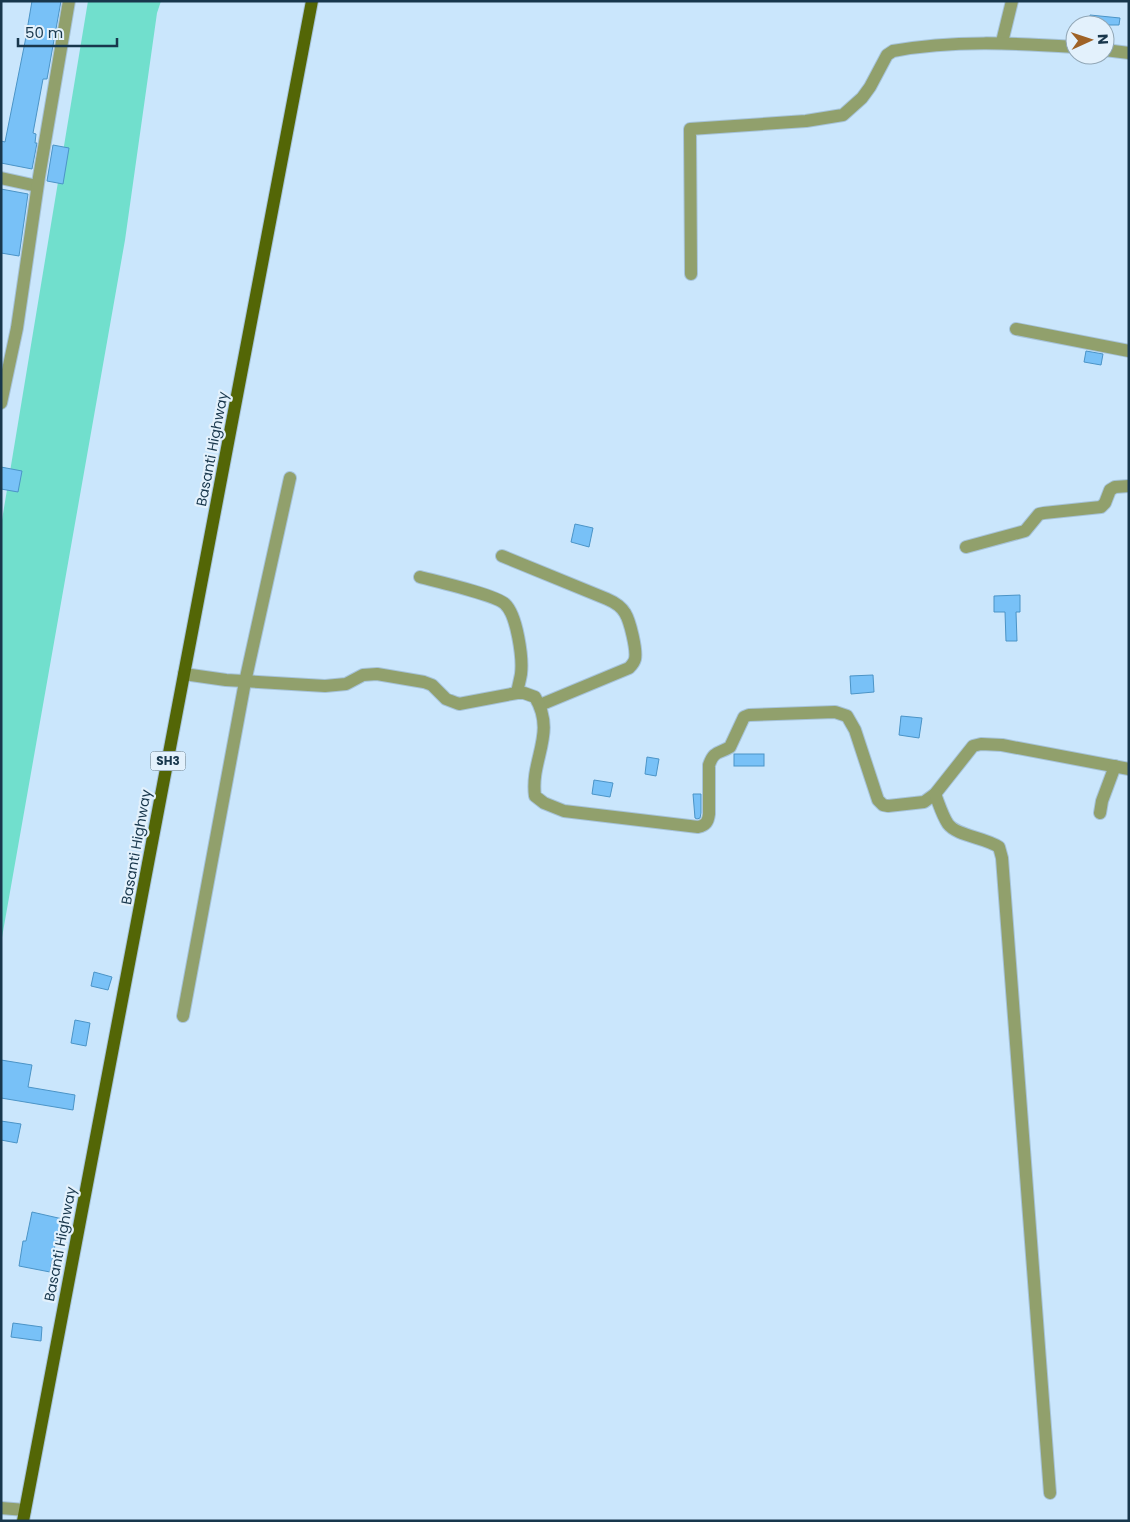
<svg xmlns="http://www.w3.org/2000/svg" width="1130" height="1522" viewBox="0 0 1130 1522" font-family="Poppins,sans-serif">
<rect width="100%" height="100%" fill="#cae6fc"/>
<!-- water -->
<polygon fill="#71dfcd" points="88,1 161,1 157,13 125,240 1,943 1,526"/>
<!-- building -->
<g fill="#78c1f7" stroke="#4b94c7">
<polygon points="32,1 61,1 47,79 43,79 33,133 36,134 35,143 37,143 32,169 1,163 1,141 5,142 25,42"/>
<polygon points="1090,15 1120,18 1119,25 1089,25"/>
<polygon points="53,145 69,148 63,184 47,181"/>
<polygon points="1,189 28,194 19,256 1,253"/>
<polygon points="1086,351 1103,354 1101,365 1084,362"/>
<polygon points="1,467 22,471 18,492 1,489"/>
<polygon points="575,524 593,528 589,547 571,542"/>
<polygon points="1020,595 1020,612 1016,612 1017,641 1006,641 1005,612 994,612 994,596"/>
<polygon points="873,675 874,692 851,694 850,676"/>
<polygon points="901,716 922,718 919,738 899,735"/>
<rect x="734" y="754" width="30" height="12"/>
<polygon points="647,757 659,759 656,776 645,774"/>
<polygon points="594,780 613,783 610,797 592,794"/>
<polygon points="693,794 701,794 701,813 700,818 697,819 695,818"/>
<polygon points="94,972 112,977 108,990 91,986"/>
<polygon points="75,1020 90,1023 86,1046 71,1043"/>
<polygon points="1,1060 32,1065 28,1087 75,1095 73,1110 1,1098"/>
<polygon points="1,1121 21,1124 17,1143 1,1140"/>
<polygon points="32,1212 67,1220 63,1241 56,1240 50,1272 19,1266 23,1241 26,1241"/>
<polygon points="13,1323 42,1327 41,1341 11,1337"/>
</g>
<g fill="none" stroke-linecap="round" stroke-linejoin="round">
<!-- minor casing -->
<g stroke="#a6c3d9" stroke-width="14">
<g id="minor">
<polyline points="1002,42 1012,1"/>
<polyline points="1105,50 1129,53"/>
<polyline points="1,178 37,186"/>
<path d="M691,274L690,129L806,121L843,115L862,98L870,87L887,55L893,51C953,40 1014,43 1075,47"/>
<polyline points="1016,329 1129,351"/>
<polyline points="1,403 17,328 39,177 69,1"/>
<polyline points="966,547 1025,531 1039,514 1044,513 1101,507 1105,503 1110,490 1115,487 1129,486"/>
<path d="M502,556L607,599C614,602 621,606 625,613C630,621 637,650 635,659C634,663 632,665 629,668L540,705"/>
<path d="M420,577C435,581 496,595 505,604C517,615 523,658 521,674C520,680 518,687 517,693"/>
<path d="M184,674L226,680L325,686L346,684L363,675L377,674L424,682L432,685L446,699L459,704L517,693H524L535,697C557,734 530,759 535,796L544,803L564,811L698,827C706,825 708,822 709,814V765C714,750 719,754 730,747L744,717L749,715L835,712L847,716L855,730L878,800L883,805L888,806L924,802L935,794L973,746L981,744L1002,745L1129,769"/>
<path d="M935,794C939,804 942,815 948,824C957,836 984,837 999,847L1002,858L1050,1493"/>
<polyline points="1100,813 1102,801 1115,766"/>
<polyline points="183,1016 245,682 290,478"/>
<polyline points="1,1508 25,1510"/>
</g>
</g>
<!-- major casing -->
<g stroke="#a6c3d9" stroke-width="14">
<polyline id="major" points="23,1521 312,1"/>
</g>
<!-- minor -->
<use href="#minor" stroke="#91a06c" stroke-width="12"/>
<!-- major -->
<use href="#major" stroke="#536606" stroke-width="12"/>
</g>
<g text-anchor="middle" stroke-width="4.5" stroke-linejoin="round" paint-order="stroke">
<!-- shield labels -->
<rect fill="#e3f1fc" stroke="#556f81" stroke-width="1" x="150.5" y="751.5" width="35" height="19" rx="4"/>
<g font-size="12" font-weight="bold" fill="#18374c">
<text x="168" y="765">SH3</text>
</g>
<!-- street labels -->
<g font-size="14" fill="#18374c" stroke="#e3f1fc">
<text transform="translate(212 449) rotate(-79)" y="5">Basanti Highway</text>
<text transform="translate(136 847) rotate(-80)" y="5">Basanti Highway</text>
<text transform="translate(60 1244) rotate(-79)" y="5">Basanti Highway</text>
</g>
</g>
<!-- border -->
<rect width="1130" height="1522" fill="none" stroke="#18374c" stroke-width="5"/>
<!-- north arrow -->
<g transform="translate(1090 40) rotate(87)"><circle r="24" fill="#e3f1fc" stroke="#92a7b6"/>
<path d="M0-4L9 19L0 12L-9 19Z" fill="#9f6226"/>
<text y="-8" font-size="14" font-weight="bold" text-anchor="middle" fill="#18374c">N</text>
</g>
<!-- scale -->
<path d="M18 38v8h99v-8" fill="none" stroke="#18374c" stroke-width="2.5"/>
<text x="25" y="38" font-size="15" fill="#18374c" stroke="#e3f1fc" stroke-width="4" paint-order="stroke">50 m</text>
</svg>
